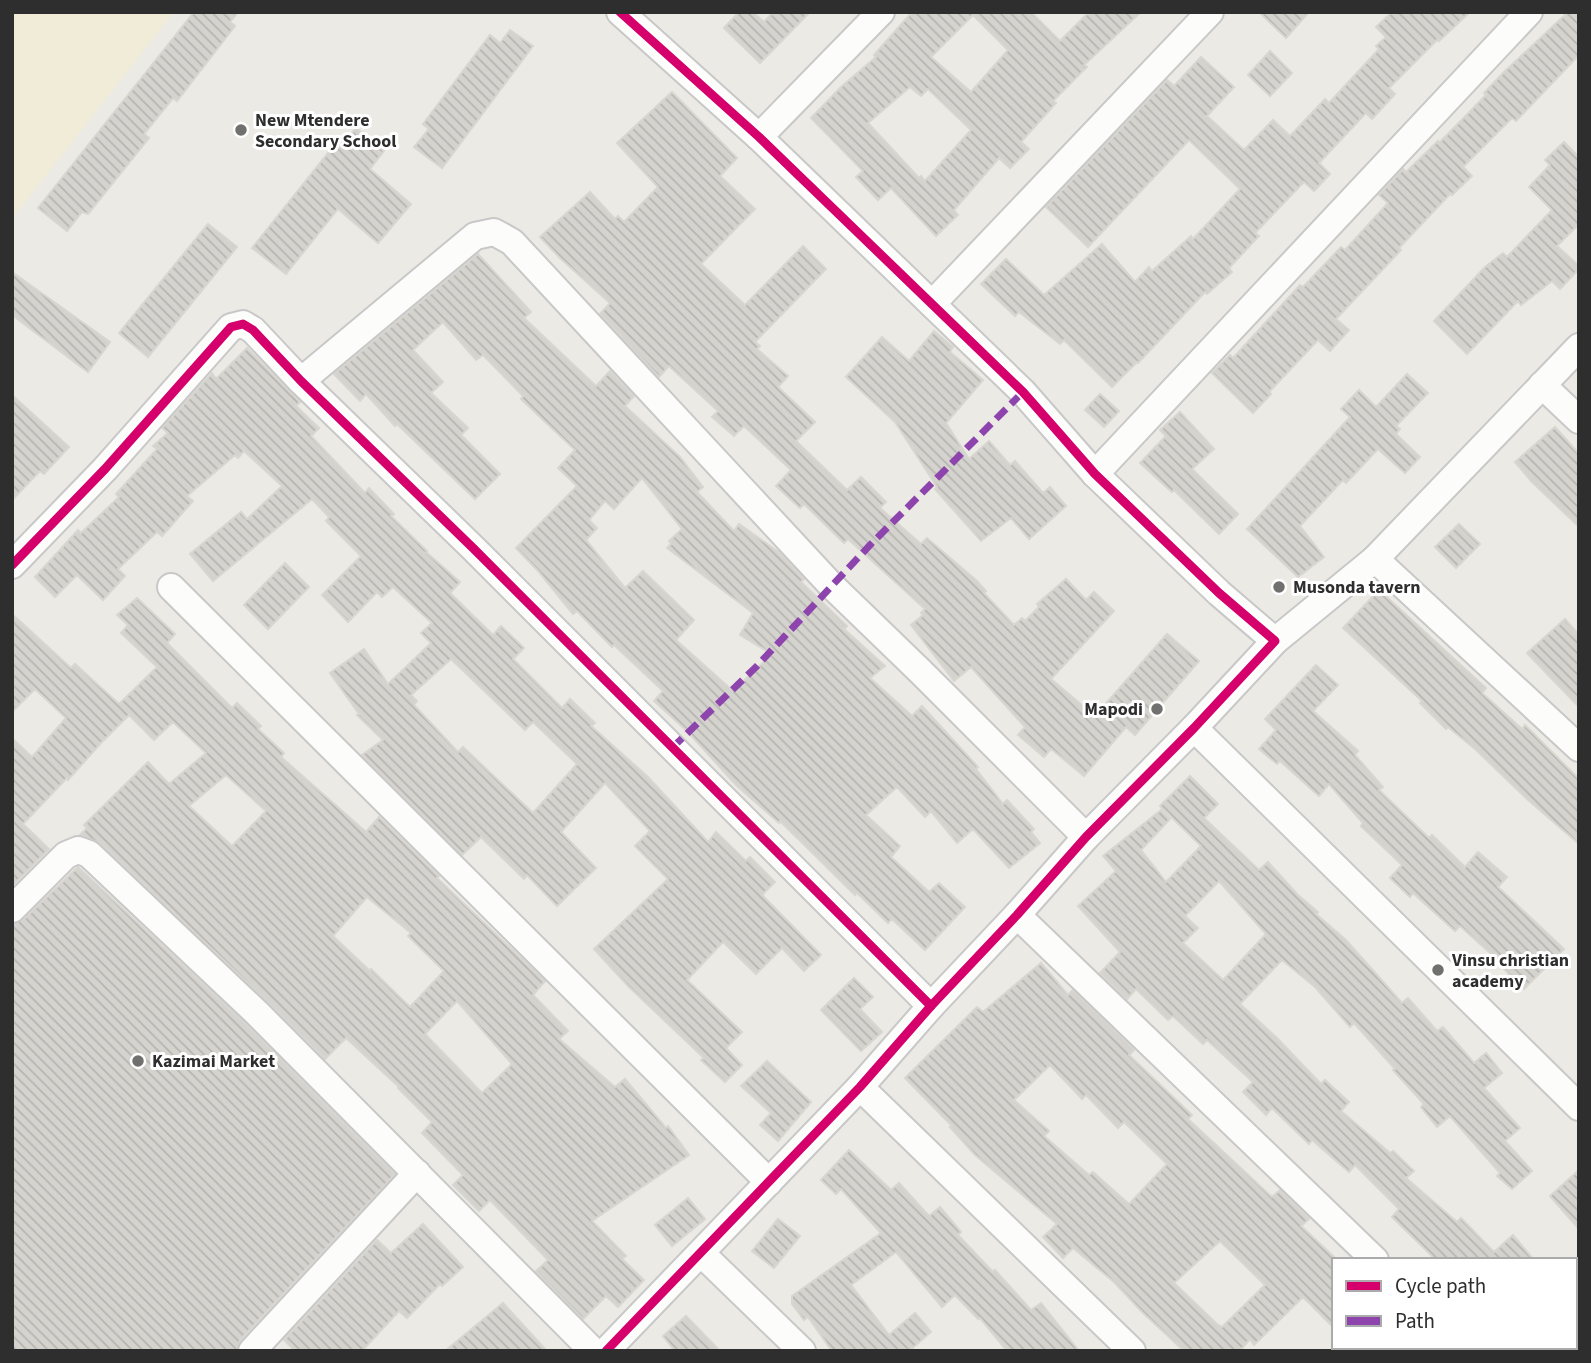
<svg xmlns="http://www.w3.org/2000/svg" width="1591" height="1363" viewBox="0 0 1591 1363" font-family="'Source Sans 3',sans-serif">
<defs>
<pattern id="building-back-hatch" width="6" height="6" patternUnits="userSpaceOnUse" patternTransform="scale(1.75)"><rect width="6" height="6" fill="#d5d3ce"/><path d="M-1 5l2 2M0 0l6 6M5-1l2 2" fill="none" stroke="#b7b5b1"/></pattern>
</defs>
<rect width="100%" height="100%" fill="#eceae4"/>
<!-- education -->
<polygon fill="#f0ecd8" points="12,12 174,12 12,219"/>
<!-- building -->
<g fill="url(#building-back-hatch)" stroke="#d7d6d0" stroke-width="2" fill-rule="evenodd">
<polygon points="194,12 238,12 230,22 235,26 177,101 173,98 144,134 149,138 88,214 82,212 67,231 38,208"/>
<polygon points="739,12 753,12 764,22 773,12 810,12 760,63 724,28"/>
<path d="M912,12H1031L1060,41L1089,12H1141L1084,65L1087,67L1053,101L1056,103L1021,142L1029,149L1010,168L999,158L954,210L958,215L936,236L891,188L878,200L856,177L863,171L811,118L841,87L876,57L874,55ZM973,15L1008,50L971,92L931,57ZM910,87L921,96L928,89L971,130L925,181L921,176L919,178L868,123Z"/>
<polygon points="1259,12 1309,12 1286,38"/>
<polygon points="1392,12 1470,12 1439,41 1438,39 1389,88 1395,94 1372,119 1366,113 1319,163 1330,174 1314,191 1304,182 1255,233 1259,236 1229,268 1232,272 1207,294 1205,292 1138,363 1137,362 1112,387 1064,340 1060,344 1019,312 1015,316 981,284 1006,259 1044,295 1102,244 1135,282 1149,267 1152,271 1191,236 1193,239 1240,189 1189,140 1088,247 1046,207 1167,80 1174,86 1201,57 1234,87 1207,116 1244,150 1273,120 1290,136 1325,99 1329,103 1379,49 1376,46 1386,37 1376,27"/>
<polygon points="1568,12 1579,12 1579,55 1516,121 1512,118 1463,167 1472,176 1452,195 1451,193 1399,248 1401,250 1336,319 1349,330 1330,351 1318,340 1269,392 1271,394 1253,413 1212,373 1230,355 1233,358 1300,285 1303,287 1341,247 1345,250 1388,203 1379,195 1403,169 1406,172 1438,141 1439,143 1486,95 1484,93 1503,73"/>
<polygon points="510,30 533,46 442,168 414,147 429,129 423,124 490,35 500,43"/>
<polygon points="1270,51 1292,73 1270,96 1248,75"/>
<polygon points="672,92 737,158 720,176 755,209 701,264 745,305 803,246 826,269 755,342 760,346 757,349 788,376 778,387 815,422 796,441 847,490 861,477 886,502 880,508 921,544 927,538 976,580 986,591 984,593 1014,625 1022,618 1025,621 1039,607 1037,604 1066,579 1086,600 1094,592 1114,611 1051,679 1095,716 1167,634 1199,661 1135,735 1126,727 1084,776 1051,749 1044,757 1018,735 1025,727 971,667 954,681 911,625 923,615 921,613 925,609 848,539 844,543 804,504 800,508 776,486 791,470 744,426 734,436 712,417 718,411 669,366 659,377 600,314 610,303 560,258 540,237 590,192 615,219 618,216 624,222 658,187 617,143"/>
<polygon points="356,128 384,151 370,169 411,204 378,243 338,209 286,274 252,248 336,143 341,147"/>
<polygon points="1564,142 1579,157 1579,224 1557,246 1579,266 1579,269 1560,289 1552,281 1521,305 1518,301 1467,354 1434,321 1485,267 1503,253 1507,257 1552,210 1529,187 1550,165 1545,160"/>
<polygon points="208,224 237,247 148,357 119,333"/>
<path d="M478,254L531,312L524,318L596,386L610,371L634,396L625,406L680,457L703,487L697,492L734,531L739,524L780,553L804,579L801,582L847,626L844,629L885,666L870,678L912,716L922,706L978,767L976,769L1003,804L1007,800L1034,829L1031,832L1040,843L1009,868L973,829L957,843L931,811L925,817L897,787L866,815L900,846L891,857L929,892L939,883L965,907L925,950L892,919L888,923L857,893L855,895L780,821L779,823L736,785L687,731L654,701L663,691L614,645L612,647L577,611L573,614L539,572L516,548L577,486L558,468L575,450L521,399L523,396L483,355L476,360L443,322L413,350L443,382L431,393L468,428L461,435L500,474L475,499L397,424L395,426L366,394L360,401L334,374ZM642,478L682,529L669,541L671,544L667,548L753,613L740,635L772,654L733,691L676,640L694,620L643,571L625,588L586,540L597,528L589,520L605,501L614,509Z"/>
<polygon points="12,272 110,342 88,372 12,315"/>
<polygon points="934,331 953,347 950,352 983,380 946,423 969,459 989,441 1010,465 1015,461 1043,493 1050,487 1066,506 1029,539 1011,518 981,541 935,489 937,487 895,422 846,377 882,337 909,361"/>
<path d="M247,348L300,402L296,406L319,428L311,436L365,493L369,488L394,514L391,516L427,551L426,552L460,582L450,593L493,635L501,626L524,648L513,659L562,708L570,699L595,723L591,726L648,777L708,842L716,832L746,861L750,857L775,882L762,895L821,955L804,971L782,948L756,974L723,942L687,980L742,1032L726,1048L742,1065L725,1082L701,1060L704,1058L628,986L594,949L668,879L635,846L650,831L605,783L561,832L596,868L557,906L527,875L524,879L481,837L462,855L362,755L383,740L357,715L359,714L330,673L364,649L388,684L431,643L421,633L432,623L393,587L382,597L377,592L348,622L322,595L361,556L326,521L329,517L312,499L213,581L190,554L241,512L247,519L282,486L244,451L238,458L235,455L187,496L193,501L162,536L157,532L118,569L125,576L103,600L77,575L55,597L35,577L78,530L81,533L119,497L116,494L157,449L153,446L168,433L162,428L212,373L216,379ZM451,659L525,730L533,722L577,764L533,813L463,747L458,752L414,705L417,701L411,695Z"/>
<polygon points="1407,374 1428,393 1396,426 1400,429 1396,434 1420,457 1405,473 1378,449 1346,483 1343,480 1300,526 1324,557 1298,577 1247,529 1350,417 1341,409 1359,390 1376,407"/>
<polygon points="1100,394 1119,411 1104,427 1085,410"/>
<polygon points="12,395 69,447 44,474 40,471 12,500"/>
<polygon points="1180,412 1214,449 1192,469 1238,514 1219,534 1174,490 1172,492 1140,463 1166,436 1160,430"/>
<polygon points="1555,427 1579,454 1579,527 1531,481 1515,462"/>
<polygon points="1459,524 1480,544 1456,568 1435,547"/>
<polygon points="285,563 309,587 268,629 244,605"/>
<polygon points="1379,590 1486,688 1482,693 1522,729 1525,725 1579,779 1579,844 1527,799 1475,749 1448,727 1446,729 1420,703 1422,701 1343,628"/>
<path d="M137,598L175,634L167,643L232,708L237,703L261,726L258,729L284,753L281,757L366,832L379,817L439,876L437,878L545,981L533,995L568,1031L559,1039L615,1087L625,1079L666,1128L668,1126L689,1155L592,1221L626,1256L622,1259L644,1280L618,1307L606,1296L583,1319L536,1271L548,1260L490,1200L479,1211L453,1185L463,1175L422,1133L432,1122L398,1088L399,1087L346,1038L325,1059L268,1002L100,843L80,835L87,828L84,825L148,762L169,784L206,753L173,722L154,740L129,715L101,743L68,780L67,778L23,824L49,849L12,886V738L32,757L66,718L35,689L12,712V614L71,668L75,664L119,704L157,667L121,633L128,625L117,615ZM226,775L266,811L232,846L189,806ZM367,897L411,933L408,936L444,971L410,1007L371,969L370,971L333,936ZM457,1001L512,1064L482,1093L425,1034Z"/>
<polygon points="1565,619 1579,635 1579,707 1527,653"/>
<polygon points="1316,665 1338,685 1313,711 1358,751 1355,755 1383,787 1379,790 1429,838 1432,835 1465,867 1478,852 1507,877 1498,887 1564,949 1524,989 1504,969 1506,967 1460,926 1455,931 1413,893 1410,897 1390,878 1402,865 1361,826 1363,823 1329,784 1319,796 1280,761 1277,764 1259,749 1276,730 1265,719"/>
<path d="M1190,776L1218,804L1204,818L1259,870L1268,862L1298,895L1318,912L1316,914L1346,940L1402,1003L1408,998L1437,1031L1443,1027L1474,1063L1486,1053L1502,1073L1484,1088L1520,1128L1505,1141L1532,1171L1512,1189L1497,1176L1500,1173L1450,1116L1437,1127L1421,1107L1424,1104L1393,1070L1395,1069L1354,1023L1350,1027L1315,987L1282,960L1240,1004L1277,1038L1321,1084L1325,1080L1349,1102L1341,1111L1390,1153L1393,1151L1414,1171L1406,1178L1457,1222L1461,1218L1494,1252L1513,1235L1534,1260H1436L1392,1217L1399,1209L1355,1165L1349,1172L1312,1140L1309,1144L1272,1108L1266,1115L1243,1092L1253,1082L1207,1040L1203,1044L1173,1016L1168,1020L1136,989L1127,999L1100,973L1120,952L1078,906L1116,871L1103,856L1161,810L1170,819L1141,850L1166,882L1201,846L1160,806ZM1219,881L1266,934L1223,980L1183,943L1198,928L1185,916Z"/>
<polygon points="78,867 246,1024 395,1174 240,1340 237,1351 12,1351 12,924 23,920"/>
<path d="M1041,963L1068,995L1073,990L1134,1050L1129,1055L1192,1115L1188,1119L1272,1197L1280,1190L1309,1219L1301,1226L1334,1257V1328L1303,1297L1254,1345L1250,1339L1240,1351H1184L1142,1312L1114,1282L1073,1248L1063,1258L1043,1237L1057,1224L975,1155L950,1127L952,1126L905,1078L977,1007L983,1012ZM1050,1065L1082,1099L1086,1095L1118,1128L1124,1122L1167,1164L1129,1204L1093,1172L1089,1175L1044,1136L1049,1131L1014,1100ZM1220,1241L1265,1285L1222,1327L1218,1325L1174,1283Z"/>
<polygon points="854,978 873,997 860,1009 882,1032 861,1051 821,1010"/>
<polygon points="767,1061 811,1102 778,1141 760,1125 771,1113 741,1086"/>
<polygon points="849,1150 891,1190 899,1183 929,1216 940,1207 961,1232 958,1235 993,1272 995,1270 1031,1310 1041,1303 1079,1351 1007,1351 980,1318 978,1319 955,1295 942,1307 896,1252 851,1285 889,1335 915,1313 931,1332 909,1351 832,1351 808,1317 804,1320 792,1304 792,1296 881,1233 841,1189 836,1194 821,1180"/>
<polygon points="1579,1170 1579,1229 1550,1196"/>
<polygon points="688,1198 705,1219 672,1246 655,1225"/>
<polygon points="778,1219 800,1236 774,1268 752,1251"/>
<polygon points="423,1224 463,1267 442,1286 440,1284 407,1318 399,1311 362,1351 295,1351 284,1340 377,1240 391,1253"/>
<polygon points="503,1303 547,1351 445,1351"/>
<polygon points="686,1316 720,1351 675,1351 663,1336"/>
</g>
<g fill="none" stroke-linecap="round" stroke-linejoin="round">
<!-- minor casing -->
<g stroke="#c9c8c9" stroke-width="30">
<g id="minor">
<polyline points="759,137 881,12"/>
<polyline points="932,304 1210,12"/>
<polyline points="301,381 475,236 494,232 512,242 831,585 921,672 1086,837"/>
<polyline points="1542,385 1579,420"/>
<polyline points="1095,474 1529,12"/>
<polyline points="1375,559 1579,748"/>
<polyline points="12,565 105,469 231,327 243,324 253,330 301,381 473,548 931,1006"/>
<polyline points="171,587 769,1182"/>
<polyline points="1275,641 1375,559 1579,347"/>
<polyline points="1194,728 1579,1107"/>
<polyline points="12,909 66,855 78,850 89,854 257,1013 593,1351"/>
<polyline points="1017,915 1375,1260"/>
<polyline points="860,1087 1132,1351"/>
<polyline points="701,1253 802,1351"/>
<polyline points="1465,1347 1469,1351"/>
<polyline points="252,1351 417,1173"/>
<polyline points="606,1351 860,1087 931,1006 1017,915 1086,837 1194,728 1275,641 1219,593 1095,474 1023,392 759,137 620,12"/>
</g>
</g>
<!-- minor -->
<use href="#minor" stroke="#fcfcfb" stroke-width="26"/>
<!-- quiet -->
<polyline stroke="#8e44ad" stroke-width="7" stroke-dasharray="14 7" stroke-linecap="butt" points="672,748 756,667 870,545 1023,392"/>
<!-- cycleway casing -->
<g stroke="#fff" stroke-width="13">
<g id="cycleway">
<polyline points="12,565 105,469 231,327 243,324 253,330 301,381 473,548 931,1006"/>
<polyline points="606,1351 860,1087 931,1006 1017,915 1086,837 1194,728 1275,641 1219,593 1095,474 1023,392 759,137 620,12"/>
</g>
</g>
<!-- cycleway -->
<use href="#cycleway" stroke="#d6006c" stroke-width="9"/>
</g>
<!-- markers -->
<g fill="#70706e" stroke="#fff" stroke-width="2.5">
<circle cx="241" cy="130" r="7"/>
<circle cx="1279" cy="587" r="7"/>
<circle cx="1157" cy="709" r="7"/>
<circle cx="1438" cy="970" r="7"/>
<circle cx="138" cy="1061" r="7"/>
</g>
<g text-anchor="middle" stroke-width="6" stroke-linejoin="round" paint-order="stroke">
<!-- poi labels -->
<g font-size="18" font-weight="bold" fill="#2e2e2e" stroke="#fff" text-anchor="start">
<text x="255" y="126">New Mtendere<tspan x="255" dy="21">Secondary School</tspan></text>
<text x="1293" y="593">Musonda tavern</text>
<text x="1143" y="715" text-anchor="end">Mapodi</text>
<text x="1452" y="966">Vinsu christian<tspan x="1452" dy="21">academy</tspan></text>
<text x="152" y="1067">Kazimai Market</text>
</g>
</g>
<!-- border -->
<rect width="1591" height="1363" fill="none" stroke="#2e2e2e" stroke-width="28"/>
<!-- legend -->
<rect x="1332" y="1258" width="245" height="91" fill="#ffffff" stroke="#ababab" stroke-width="2"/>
<rect x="1346" y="1281" width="35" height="10" fill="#d6006c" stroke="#ababab" stroke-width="2"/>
<text x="1395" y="1293" font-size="21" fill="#2e2e2e">Cycle path</text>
<rect x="1346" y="1316" width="35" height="10" fill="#8e44ad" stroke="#ababab" stroke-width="2"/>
<text x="1395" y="1328" font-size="21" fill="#2e2e2e">Path</text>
</svg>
